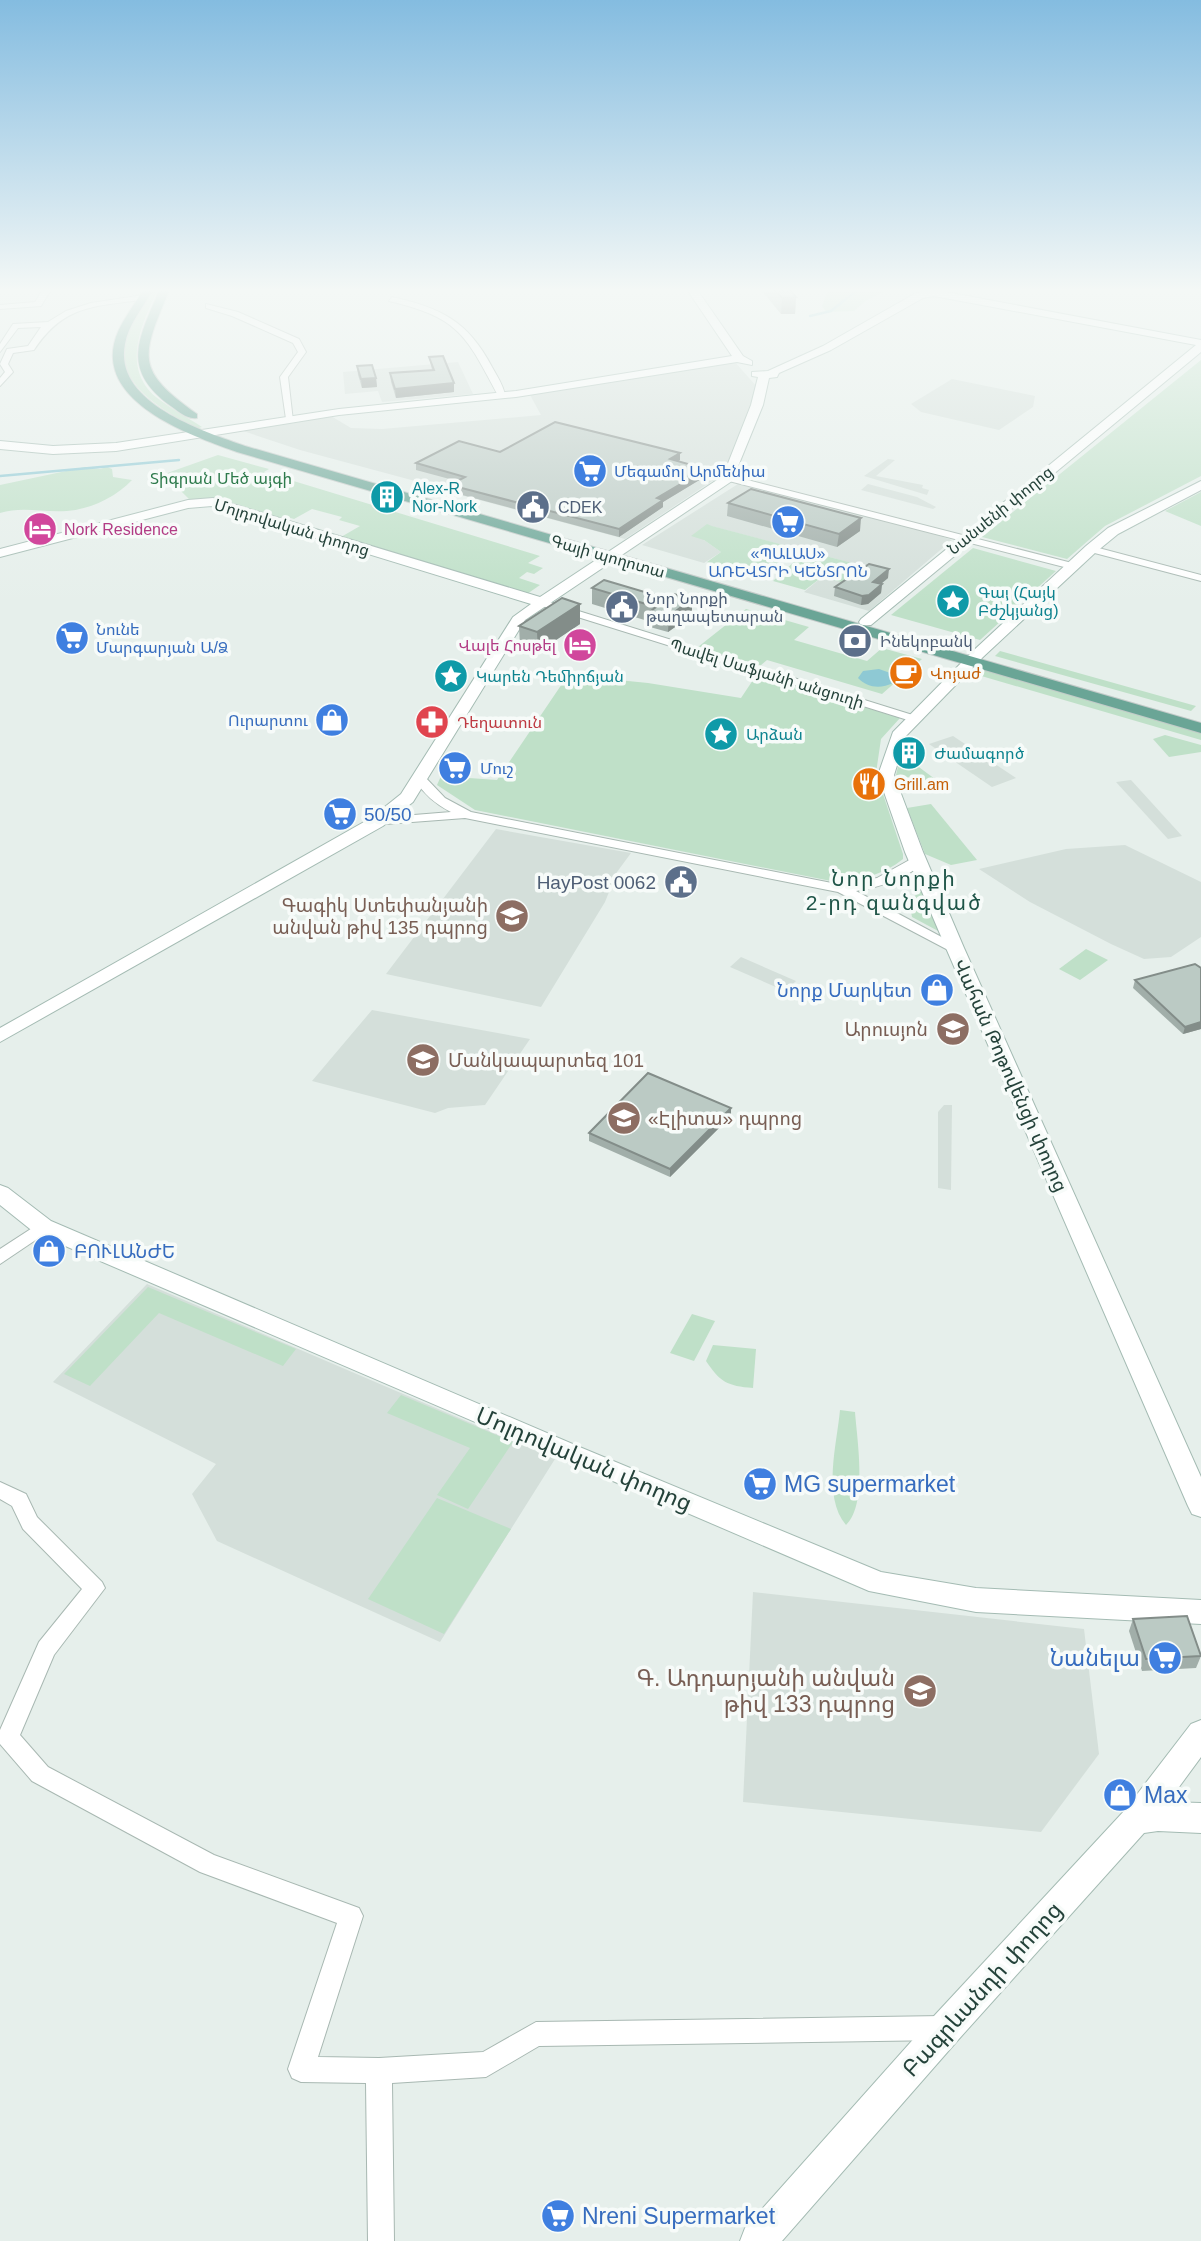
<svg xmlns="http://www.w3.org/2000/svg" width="1201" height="2241" viewBox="0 0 1201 2241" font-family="Helvetica,'Noto Sans Armenian',sans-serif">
<rect width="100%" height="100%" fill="#e6efeb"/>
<!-- built -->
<g fill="#d4dfda">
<polygon points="734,361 758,388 726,476 712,481 625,539 449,492 441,488 300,450 237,429 331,416 351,428 382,429 541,415 529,393"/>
<polygon points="458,362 473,394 382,402 378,391 345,394 343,372"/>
<polygon points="952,379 1035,396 1033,407 999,430 921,412 911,404"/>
<polygon points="888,459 895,460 876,476 923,485 922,488 929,490 927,495 864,476"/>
<polygon points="738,484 925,531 952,540 869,611 804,592 822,577 867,567 707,525 704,540 721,552 704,563 642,545"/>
<polygon points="868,484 917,497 936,507 933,509 861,490"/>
<polygon points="953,736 1016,778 992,787 929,744"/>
<polygon points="1131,780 1182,836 1168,839 1116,782"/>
<polygon points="496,829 631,853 617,872 605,902 541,1007 386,974"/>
<polygon points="1125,845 1201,882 1201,937 1171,957 1144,959 1111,944 1030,902 979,869 1066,849"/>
<polygon points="741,957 796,981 785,991 730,967"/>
<polygon points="372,1010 530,1039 485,1105 448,1108 435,1113 312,1081"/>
<polygon points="944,1105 952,1105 951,1190 938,1188 938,1112"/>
<polygon points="147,1284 555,1459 440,1642 217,1541 192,1494 216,1464 53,1382"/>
<polygon points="753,1592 1084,1629 1099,1754 1041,1832 743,1802"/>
</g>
<!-- green -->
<g fill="#bfe0c8">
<path d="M152,291H157C142,324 121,367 156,397C170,408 187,417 202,427L196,429C165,410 114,386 126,340C130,324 144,306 152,291Z"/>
<polygon points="828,291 886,291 865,301 854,311 826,312 822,306"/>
<polygon points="1201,360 1201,476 1105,526 1067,559 982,537"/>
<polygon points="218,455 269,469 264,472 540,556 528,563 543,568 534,574 527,572 519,578 540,585 527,594 341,537 360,526 339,520 342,517 312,509 294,519 284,516 280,518 227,501 189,499 177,487 180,480 156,477"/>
<path d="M85,467L100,469L107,467L112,469L113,477L132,480C116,497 91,509 67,511C44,513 23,506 0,513V485Z"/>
<polygon points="1201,492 1201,526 1165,511"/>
<polygon points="707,524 712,526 795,548 761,578 707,562 721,552 704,540 691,536"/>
<polygon points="973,548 1056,571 980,640 891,615"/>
<polygon points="806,551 868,567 845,583 822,577 805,590 773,581"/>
<polygon points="746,609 809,627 794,640 867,661 882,648 922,659 882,694 767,660 760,666 698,647"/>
<polygon points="1000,651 1196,706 1191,711 995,656"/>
<polygon points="984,669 1201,732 1201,740 978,675"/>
<path d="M757,674L900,718L881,739L876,773L903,854V859C884,875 856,882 831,881L475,810L437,785L441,776L497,780L568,675L648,683L741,698Z"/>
<polygon points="1165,735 1201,745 1201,752 1169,757 1153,739"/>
<polygon points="900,758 908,759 939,782 928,783 924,778 897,781 896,775"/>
<polygon points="931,804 977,860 951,865 925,854 907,808"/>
<polygon points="923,890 940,932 912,917 910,906 916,902 913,897"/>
<polygon points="1086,949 1108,960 1080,980 1059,969"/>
<polygon points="148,1287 296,1349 283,1366 159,1313 90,1386 64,1374"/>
<polygon points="692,1314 715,1321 694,1361 670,1353"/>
<path d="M713,1345L756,1349L753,1388C727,1386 720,1382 706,1361Z"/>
<polygon points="401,1395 513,1442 468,1509 437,1495 470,1448 387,1413"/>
<path d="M840,1410L855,1412C857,1439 868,1505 846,1525C822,1496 837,1444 840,1410Z"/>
<polygon points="437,1498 511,1529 444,1634 368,1599"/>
</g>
<!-- water -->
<path fill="#8ec9d4" d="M879,669L893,674V683C881,689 867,688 858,678L863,671Z"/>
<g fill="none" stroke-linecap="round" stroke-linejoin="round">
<!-- stream -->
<g stroke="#8ec9d4" stroke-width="2.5">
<polyline points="810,316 831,311 856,291"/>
<polyline points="0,476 179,460"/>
</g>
<!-- street casing -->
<g stroke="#a8b8b2" stroke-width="2">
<g id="street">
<polygon points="42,291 50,291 41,306 0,309 0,305 35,302"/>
<path d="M144,295L147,299C96,307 65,303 34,350L13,353L8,364L13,372L0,386V378L5,372L0,364L7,349L28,346L41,327L18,328L0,352V344L13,324L48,322L66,311L91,303Z"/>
<path d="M392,297C441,308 468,321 492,367C497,376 505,388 505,397H499C466,336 461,318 389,301Z"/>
<polygon points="206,304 238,312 299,339 306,352 288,377 293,421 286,419 280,377 298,352 293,343 232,316 206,308"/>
<polygon points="728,475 1076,564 1077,566 1072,569 725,480 723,478"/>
<polygon points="1091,546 1201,575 1201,581 1087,551 1087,547"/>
<polygon points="540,599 919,717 921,719 919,721 911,721 536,604 536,600"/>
<path d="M420,775L424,776L445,798L471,812L842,885L877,878L913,858H923V864C903,879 881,887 856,891L962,948L960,951H950L838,892L465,818L372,825L371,822L377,818L451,812C435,804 424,794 414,779Z"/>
<polygon points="43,1221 49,1223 51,1227 49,1231 0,1264 0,1249"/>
<polygon points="0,1482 26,1494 37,1517 102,1582 105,1588 54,1655 20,1735 48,1767 214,1855 359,1908 363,1916 318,2057 379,2058 483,2052 536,2022 943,2016 952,2019 955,2028 952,2037 943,2040 539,2046 486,2077 392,2083 394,2241 368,2241 366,2083 301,2082 292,2078 288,2069 337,1923 200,1872 32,1781 0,1744 0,1730 39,1642 82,1589 23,1529 12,1506 0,1499"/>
</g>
</g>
<!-- secondary casing -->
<g stroke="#a4bbb3" stroke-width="2">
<g id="secondary">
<polygon points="688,291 698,291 743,356 752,361 752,365 737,362 516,397 339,415 116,451 53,454 0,449 0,441 53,446 116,443 339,409 516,391 732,356"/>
<polygon points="925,291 941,291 1201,340 1201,352 871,625 861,625 859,622 861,619 1196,345 934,296 923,298 831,350 779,373 777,377 769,378 763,405 732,481 525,620 413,802 383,826 0,1042 0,1028 371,818 401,794 513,617 531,604 212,506 188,508 0,557 0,549 188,500 213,498 540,597 723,476 751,405 758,377 752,376 752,372 768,371 823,346 916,293"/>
<polygon points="1201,481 1201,490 1118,534 1096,552 983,657 906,736 894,775 923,852 964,948 1201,1477 1201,1517 1192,1514 1188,1506 946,948 905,852 878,775 893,732 973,651 1086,546 1108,528"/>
<polygon points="0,1185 8,1188 51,1221 582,1448 881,1572 976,1588 1201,1600 1201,1624 976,1612 869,1591 35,1233 0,1205"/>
<polygon points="1201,1720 1201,1757 1168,1802 1201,1803 1201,1833 1158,1831 1144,1833 958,2040 782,2241 740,2241 745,2228 934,2016 1125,1810 1191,1724"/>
</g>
</g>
<!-- primary casing -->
<g stroke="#c2cac8" stroke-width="2">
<g id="primary">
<path d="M142,291H152C143,308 128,325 125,344C113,403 203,431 245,446L1201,723V733L237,452C193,436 101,405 114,344C118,325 133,308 142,291Z"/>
<path d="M159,291H169C141,357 135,370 197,414V418C187,420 177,410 168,404C121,368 139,338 159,291Z"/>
</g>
</g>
<!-- street -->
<use href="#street" fill="#fff" fill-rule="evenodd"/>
<!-- secondary -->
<use href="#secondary" fill="#fff" fill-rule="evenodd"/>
<!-- primary -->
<use href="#primary" fill="#6aa596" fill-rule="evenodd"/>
</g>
<!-- wall -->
<g fill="#a1aea9">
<polygon points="762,291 791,291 796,297 795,314 781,314"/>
<polygon points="429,357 454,392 396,398 391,382 390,373 432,370"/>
<polygon points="357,366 376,378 377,387 362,388 358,375"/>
<polygon points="500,452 680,460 678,461 706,469 706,476 663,502 663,507 619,537 451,492 450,485 457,481 416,470 416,463"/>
<polygon points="728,503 860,531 837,547 727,516"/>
<polygon points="888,578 881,584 882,584 881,593 868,604 861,605 834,596 835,587"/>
<polygon points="592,588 668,599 692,599 692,615 668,632 650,627 651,622 592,604"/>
<polygon points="580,624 538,652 520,646 519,626"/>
<polygon points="1135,980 1201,1029 1183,1034 1133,988"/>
<polygon points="731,1116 670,1177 589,1141 589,1133"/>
<polygon points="1133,1619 1201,1656 1196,1668 1142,1671 1129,1631"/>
</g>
<!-- shaded-wall -->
<g fill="#838d89">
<polygon points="796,297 795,314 781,314 782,298"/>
<polygon points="376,378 377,387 362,388 361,379"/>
<polygon points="454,383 454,392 396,398 395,389"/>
<polygon points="680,453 680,460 670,466 670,459"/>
<polygon points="706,469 706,476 663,502 663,507 619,537 619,529 657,498"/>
<polygon points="861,518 860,531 837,547 839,534"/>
<polygon points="889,569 888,578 872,591 873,582"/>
<polygon points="882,584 881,593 868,604 861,605 862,596"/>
<polygon points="692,599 692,615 668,632 669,616"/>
<polygon points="580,604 580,624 538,652 537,632"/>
<polygon points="1201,1022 1201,1029 1183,1034 1185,1027"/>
<polygon points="731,1108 731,1116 670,1177 670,1169"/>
</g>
<!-- building -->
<g fill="#bbcac4" stroke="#838d89" stroke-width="2">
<polygon points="776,291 791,291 796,297 782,298"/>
<polygon points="443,356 454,383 395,389 390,373 434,370 429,357"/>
<polygon points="372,365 376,378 361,379 357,366"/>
<polygon points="555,422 680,453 670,459 706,469 657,498 663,500 619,529 450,485 465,477 416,463 459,441 500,452"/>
<polygon points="751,489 861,518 839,534 728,503"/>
<polygon points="869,564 889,569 873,582 882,584 869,595 862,596 835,587"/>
<polygon points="604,580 668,599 674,594 692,599 669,616 651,611 656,607 592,588"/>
<polygon points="562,598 580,604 537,632 519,626"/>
<polygon points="1195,964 1201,968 1201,1022 1185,1027 1135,980"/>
<polygon points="648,1073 731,1108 670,1169 589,1133"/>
<polygon points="1187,1616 1201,1656 1146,1659 1133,1619"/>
</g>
<!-- sky -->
<linearGradient id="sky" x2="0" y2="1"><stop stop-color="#84bce0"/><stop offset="0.48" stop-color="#f4f8f6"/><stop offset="1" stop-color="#f4f8f6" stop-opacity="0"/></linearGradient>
<rect width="1201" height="605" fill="url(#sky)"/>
<!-- icons -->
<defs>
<g id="supermarket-disc" transform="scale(1.75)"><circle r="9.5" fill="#3f7fe0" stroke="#f7fbf9"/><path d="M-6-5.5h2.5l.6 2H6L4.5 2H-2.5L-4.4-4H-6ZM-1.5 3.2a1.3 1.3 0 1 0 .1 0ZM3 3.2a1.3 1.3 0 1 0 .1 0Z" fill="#fff"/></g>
<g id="building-disc" transform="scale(1.75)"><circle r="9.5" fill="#0f9aa8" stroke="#f7fbf9"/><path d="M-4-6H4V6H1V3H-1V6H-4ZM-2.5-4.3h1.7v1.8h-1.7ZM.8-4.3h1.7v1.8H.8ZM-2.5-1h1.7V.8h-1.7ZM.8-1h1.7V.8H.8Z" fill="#fff"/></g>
<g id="civic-disc" transform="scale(1.75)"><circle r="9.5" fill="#5c6f8a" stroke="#f7fbf9"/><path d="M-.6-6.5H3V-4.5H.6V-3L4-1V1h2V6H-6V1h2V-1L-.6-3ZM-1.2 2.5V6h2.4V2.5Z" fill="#fff"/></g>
<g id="hotel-disc" transform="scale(1.75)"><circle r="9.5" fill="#d1479c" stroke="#f7fbf9"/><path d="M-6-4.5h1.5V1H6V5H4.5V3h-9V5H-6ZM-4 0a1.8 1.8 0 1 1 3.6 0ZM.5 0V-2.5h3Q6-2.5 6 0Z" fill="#fff"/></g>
<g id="sight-disc" transform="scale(1.75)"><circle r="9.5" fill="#0f9aa8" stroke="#f7fbf9"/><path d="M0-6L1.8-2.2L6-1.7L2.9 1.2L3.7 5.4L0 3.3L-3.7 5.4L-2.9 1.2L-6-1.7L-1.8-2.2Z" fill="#fff"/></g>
<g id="bank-disc" transform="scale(1.75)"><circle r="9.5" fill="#5c6f8a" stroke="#f7fbf9"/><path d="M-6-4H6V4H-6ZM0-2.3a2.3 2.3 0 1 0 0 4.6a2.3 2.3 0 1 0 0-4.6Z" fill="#fff"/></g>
<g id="cafe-disc" transform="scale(1.75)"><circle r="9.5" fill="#e8710a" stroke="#f7fbf9"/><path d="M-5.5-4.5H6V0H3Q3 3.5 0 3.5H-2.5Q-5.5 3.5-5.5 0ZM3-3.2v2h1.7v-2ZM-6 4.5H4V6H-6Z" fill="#fff"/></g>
<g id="shop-disc" transform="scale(1.75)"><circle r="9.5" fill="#3f7fe0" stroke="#f7fbf9"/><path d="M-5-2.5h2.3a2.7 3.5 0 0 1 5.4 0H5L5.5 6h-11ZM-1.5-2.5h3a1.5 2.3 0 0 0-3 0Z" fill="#fff"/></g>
<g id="pharmacy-disc" transform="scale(1.75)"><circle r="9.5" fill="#e0444e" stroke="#f7fbf9"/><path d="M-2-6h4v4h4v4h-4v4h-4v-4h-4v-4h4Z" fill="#fff"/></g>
<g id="restaurant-disc" transform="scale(1.75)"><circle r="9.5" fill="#e8710a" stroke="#f7fbf9"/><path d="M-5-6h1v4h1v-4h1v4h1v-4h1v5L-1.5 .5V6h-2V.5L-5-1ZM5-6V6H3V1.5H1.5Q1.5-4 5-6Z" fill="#fff"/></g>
<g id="school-disc" transform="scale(1.75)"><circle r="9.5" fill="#8d6e63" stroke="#f7fbf9"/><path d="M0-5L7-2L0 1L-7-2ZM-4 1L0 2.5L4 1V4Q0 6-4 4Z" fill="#fff"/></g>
</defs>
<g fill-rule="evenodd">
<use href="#supermarket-disc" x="590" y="471"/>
<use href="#building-disc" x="387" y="497"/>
<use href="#civic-disc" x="533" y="507"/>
<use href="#supermarket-disc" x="788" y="522"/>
<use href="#hotel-disc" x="40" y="529"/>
<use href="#sight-disc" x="953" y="601"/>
<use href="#civic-disc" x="622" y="607"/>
<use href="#supermarket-disc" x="72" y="638"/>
<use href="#bank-disc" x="855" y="641"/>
<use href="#hotel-disc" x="580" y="645"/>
<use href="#cafe-disc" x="906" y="673"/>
<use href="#sight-disc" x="451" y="676"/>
<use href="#shop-disc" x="332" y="720"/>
<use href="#pharmacy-disc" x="432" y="722"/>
<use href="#sight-disc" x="721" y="734"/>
<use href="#building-disc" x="909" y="753"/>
<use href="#supermarket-disc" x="455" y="768"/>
<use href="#restaurant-disc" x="869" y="784"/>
<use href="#supermarket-disc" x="340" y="814"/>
<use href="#civic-disc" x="681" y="882"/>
<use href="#school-disc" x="512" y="916"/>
<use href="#shop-disc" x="937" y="990"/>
<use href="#school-disc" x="953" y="1029"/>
<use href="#school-disc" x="423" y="1060"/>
<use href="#school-disc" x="624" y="1118"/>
<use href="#shop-disc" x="49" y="1251"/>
<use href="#supermarket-disc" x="760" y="1484"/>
<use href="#supermarket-disc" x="1165" y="1658"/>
<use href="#school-disc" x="920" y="1691"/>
<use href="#shop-disc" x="1120" y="1795"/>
<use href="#supermarket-disc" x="558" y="2216"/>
</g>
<g text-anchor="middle" stroke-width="7" stroke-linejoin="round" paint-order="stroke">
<!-- far-shop labels -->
<g font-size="16" fill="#366cbe" stroke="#f7fbf9" text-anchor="start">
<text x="614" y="477">Մեգամոլ Արմենիա</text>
<text x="788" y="559" text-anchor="middle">«ՊԱԼԱՍ»<tspan x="788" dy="18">ԱՌԵՎՏՐԻ ԿԵՆՏՐՈՆ</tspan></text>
<text x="96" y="635">Նունե<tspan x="96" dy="18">Մարգարյան Ա/Ձ</tspan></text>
<text x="308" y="726" text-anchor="end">Ուրարտու</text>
<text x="480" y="774">Մուշ</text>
</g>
<!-- far-park labels -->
<g font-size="16" fill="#2d7a4b" stroke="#f7fbf9">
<text x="221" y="484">Տիգրան Մեծ այգի</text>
</g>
<!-- far-culture labels -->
<g font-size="16" fill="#0d838f" stroke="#f7fbf9" text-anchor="start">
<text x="412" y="494">Alex-R<tspan x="412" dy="18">Nor-Nork</tspan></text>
<text x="978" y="598">Գայ (Հայկ<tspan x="978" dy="18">Բժշկյանց)</tspan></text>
<text x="476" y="682">Կարեն Դեմիրճյան</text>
<text x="746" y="740">Արձան</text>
<text x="934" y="759">Ժամագործ</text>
</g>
<!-- far-service labels -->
<g font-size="16" fill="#4e5e75" stroke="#f7fbf9" text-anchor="start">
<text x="558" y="513">CDEK</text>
<text x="646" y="604">Նոր Նորքի<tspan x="646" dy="18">թաղապետարան</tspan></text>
<text x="880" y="647">Ինեկոբանկ</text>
</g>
<!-- far-street labels -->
<g font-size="16" fill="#24423a" stroke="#f7fbf9">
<text transform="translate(1000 510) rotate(-39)" y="6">Նանսենի փողոց</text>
<text transform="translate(292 527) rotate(17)" y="6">Մոլդովական փողոց</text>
<text transform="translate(608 556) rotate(16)" y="6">Գայի պողոտա</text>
<text transform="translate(767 673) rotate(17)" y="6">Պավել Սաֆյանի անցուղի</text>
</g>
<!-- far-hotel labels -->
<g font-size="16" fill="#b23c85" stroke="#f7fbf9" text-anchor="start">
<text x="64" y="535">Nork Residence</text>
<text x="556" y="651" text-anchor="end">Վալե Հոսթել</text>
</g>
<!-- far-food labels -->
<g font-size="16" fill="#c56008" stroke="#f7fbf9" text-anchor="start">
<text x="930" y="679">Վոյաժ</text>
<text x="894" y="790">Grill.am</text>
</g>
<!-- far-health labels -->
<g font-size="16" fill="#be3a42" stroke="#f7fbf9" text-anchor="start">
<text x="457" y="728">Դեղատուն</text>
</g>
<!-- shop labels -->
<g font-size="19" fill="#366cbe" stroke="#f7fbf9" text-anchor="start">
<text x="364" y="821">50/50</text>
<text x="912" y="997" text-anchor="end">Նորք Մարկետ</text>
<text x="74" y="1258">ԲՈՒԼԱՆԺԵ</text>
</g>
<!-- service labels -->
<g font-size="19" fill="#4e5e75" stroke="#f7fbf9" text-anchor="end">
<text x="656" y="889">HayPost 0062</text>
</g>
<!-- education labels -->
<g font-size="19" fill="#785e54" stroke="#f7fbf9" text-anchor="end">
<text x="488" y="912">Գագիկ Ստեփանյանի<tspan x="488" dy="22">անվան թիվ 135 դպրոց</tspan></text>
<text x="928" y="1036">Արուսյոն</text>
<text x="448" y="1067" text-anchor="start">Մանկապարտեզ 101</text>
<text x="648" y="1125" text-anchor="start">«Էլիտա» դպրոց</text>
</g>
<!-- street labels -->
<g font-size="19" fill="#24423a" stroke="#f7fbf9">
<text transform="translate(1011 1075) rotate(66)" y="7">Վահան Թոթովենցի փողոց</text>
</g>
<!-- neighbourhood labels -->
<g font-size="21" letter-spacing="2" fill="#1f5548" stroke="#f7fbf9">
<text x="894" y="886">Նոր Նորքի<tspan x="894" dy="24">2-րդ զանգված</tspan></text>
</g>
<!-- near-street labels -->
<g font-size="23" fill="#24423a" stroke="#f7fbf9">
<text transform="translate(584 1459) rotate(23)" y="8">Մոլդովական փողոց</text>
<text transform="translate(982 1989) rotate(-48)" y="8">Բագրևանդի փողոց</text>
</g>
<!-- near-shop labels -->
<g font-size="23" fill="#366cbe" stroke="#f7fbf9" text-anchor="start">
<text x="784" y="1492">MG supermarket</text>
<text x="1140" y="1666" text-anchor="end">Նանելա</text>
<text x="1144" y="1803">Max</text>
<text x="582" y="2224">Nreni Supermarket</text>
</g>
<!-- near-education labels -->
<g font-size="23" fill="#785e54" stroke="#f7fbf9" text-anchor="end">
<text x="895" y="1686">Գ. Ադդարյանի անվան<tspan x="895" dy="26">թիվ 133 դպրոց</tspan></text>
</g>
</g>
</svg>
